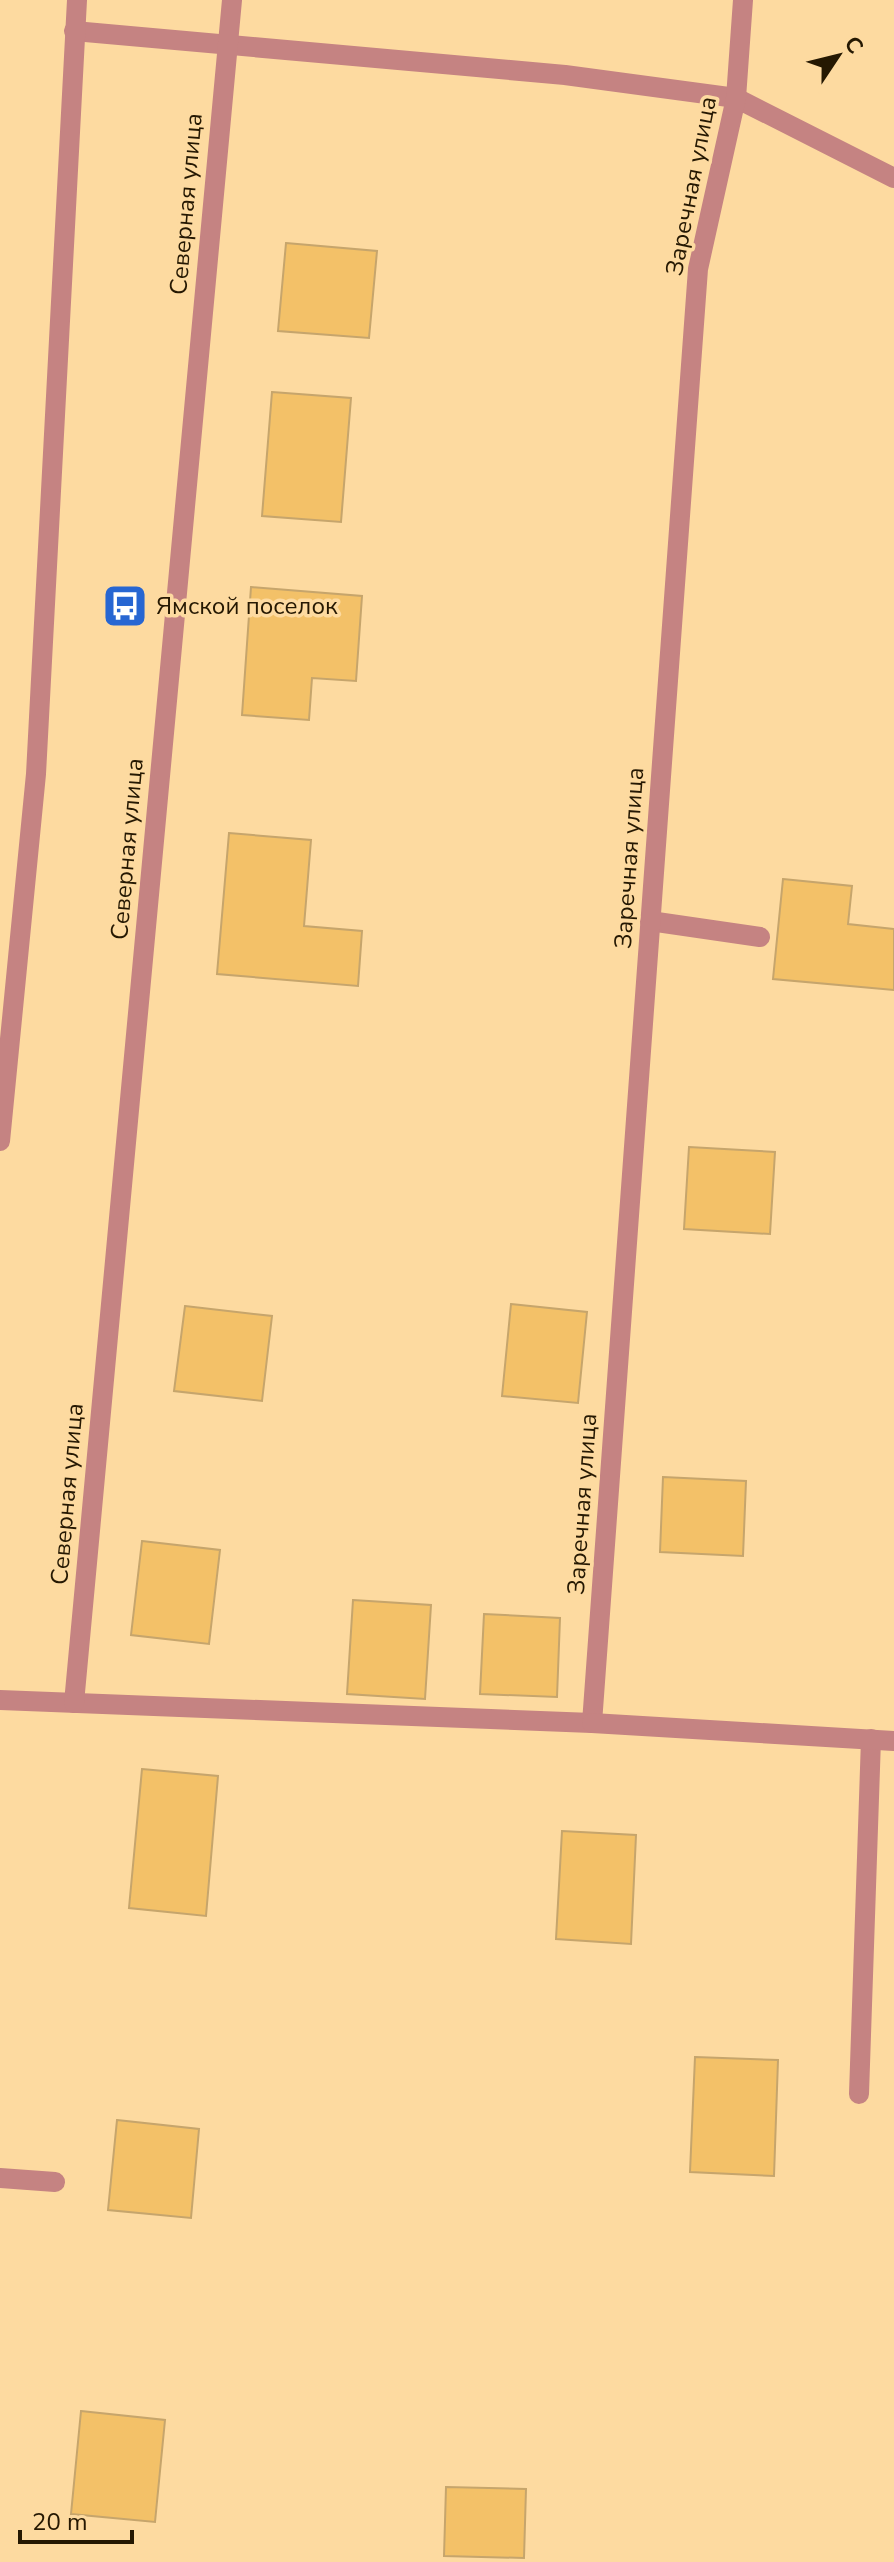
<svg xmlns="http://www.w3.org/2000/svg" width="894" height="2562" viewBox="0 0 894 2562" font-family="'Nunito Sans',sans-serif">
<rect width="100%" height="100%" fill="#fddaa0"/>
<!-- building -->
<g fill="#f3c168" stroke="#c6a56c" stroke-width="2">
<polygon points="286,243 377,251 369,338 278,331"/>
<polygon points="272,392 351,398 341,522 262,516"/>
<polygon points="251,587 362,596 356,681 312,678 309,720 242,715"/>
<polygon points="229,833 311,840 304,926 362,931 358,986 217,974"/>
<polygon points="783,879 852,886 848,924 894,929 894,990 773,979"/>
<polygon points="689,1147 775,1152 770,1234 684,1229"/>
<polygon points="511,1304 587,1312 578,1403 502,1396"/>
<polygon points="185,1306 272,1316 262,1401 174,1391"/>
<polygon points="663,1477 746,1481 743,1556 660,1552"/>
<polygon points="142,1541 220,1550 209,1644 131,1635"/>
<polygon points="353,1600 431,1605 425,1699 347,1694"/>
<polygon points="484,1614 560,1618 557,1697 480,1694"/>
<polygon points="142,1769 218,1776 206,1916 129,1908"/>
<polygon points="562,1831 636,1835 631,1944 556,1939"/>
<polygon points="695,2057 778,2060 774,2176 690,2172"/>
<polygon points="117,2120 199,2129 191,2218 108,2210"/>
<polygon points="81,2411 165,2420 155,2522 71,2514"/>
<polygon points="446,2487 526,2489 524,2558 444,2556"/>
</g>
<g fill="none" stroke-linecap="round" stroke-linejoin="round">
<!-- service -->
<g stroke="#c58382" stroke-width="20">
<polyline points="650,921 760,937"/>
<polyline points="859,2094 871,1739"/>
<polyline points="0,2178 55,2182"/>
</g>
<!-- minor -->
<g stroke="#c58382" stroke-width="20">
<polyline points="74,31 565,75 736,98 894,178"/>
<polyline points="0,1700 592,1723 698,269 736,98 743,0"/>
<polyline points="74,1703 232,0"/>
<polyline points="592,1723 894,1741"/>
</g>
<!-- tertiary -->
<polyline stroke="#c58382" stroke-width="20" points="0,1141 36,774 77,0"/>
</g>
<!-- icons -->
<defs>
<g id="bus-square" transform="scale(2.3)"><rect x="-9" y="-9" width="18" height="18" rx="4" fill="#2766d2" stroke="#fddaa0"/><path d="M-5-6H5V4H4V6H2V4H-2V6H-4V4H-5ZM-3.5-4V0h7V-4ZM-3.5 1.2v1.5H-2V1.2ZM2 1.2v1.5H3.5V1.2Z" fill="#fff"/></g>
</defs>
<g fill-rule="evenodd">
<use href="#bus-square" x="125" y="606"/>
</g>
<g text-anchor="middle" stroke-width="7" stroke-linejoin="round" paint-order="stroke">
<!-- street labels -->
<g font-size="24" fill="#251802" stroke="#fddaa0">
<text transform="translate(691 186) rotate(-79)" y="8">Заречная улица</text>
<text transform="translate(186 204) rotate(-85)" y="8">Северная улица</text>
<text transform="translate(127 849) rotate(-85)" y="8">Северная улица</text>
<text transform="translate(629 858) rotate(-86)" y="8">Заречная улица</text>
<text transform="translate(67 1494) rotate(-85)" y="8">Северная улица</text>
<text transform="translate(582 1504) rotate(-86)" y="8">Заречная улица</text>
</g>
<!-- poi labels -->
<g font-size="24" fill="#251802" stroke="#fddaa0" text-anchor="start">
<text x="156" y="614">Ямской поселок</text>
</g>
</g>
<!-- north arrow -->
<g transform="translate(838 56) rotate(55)" stroke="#fddaa0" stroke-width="6" paint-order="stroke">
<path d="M0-6L14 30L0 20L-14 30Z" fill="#251802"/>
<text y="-12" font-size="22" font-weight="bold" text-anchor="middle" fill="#251802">С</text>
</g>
<!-- scale -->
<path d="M20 2530v12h112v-12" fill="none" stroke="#251802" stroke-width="4"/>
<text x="32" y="2530" font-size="24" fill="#251802" stroke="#fddaa0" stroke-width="6" paint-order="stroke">20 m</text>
</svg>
